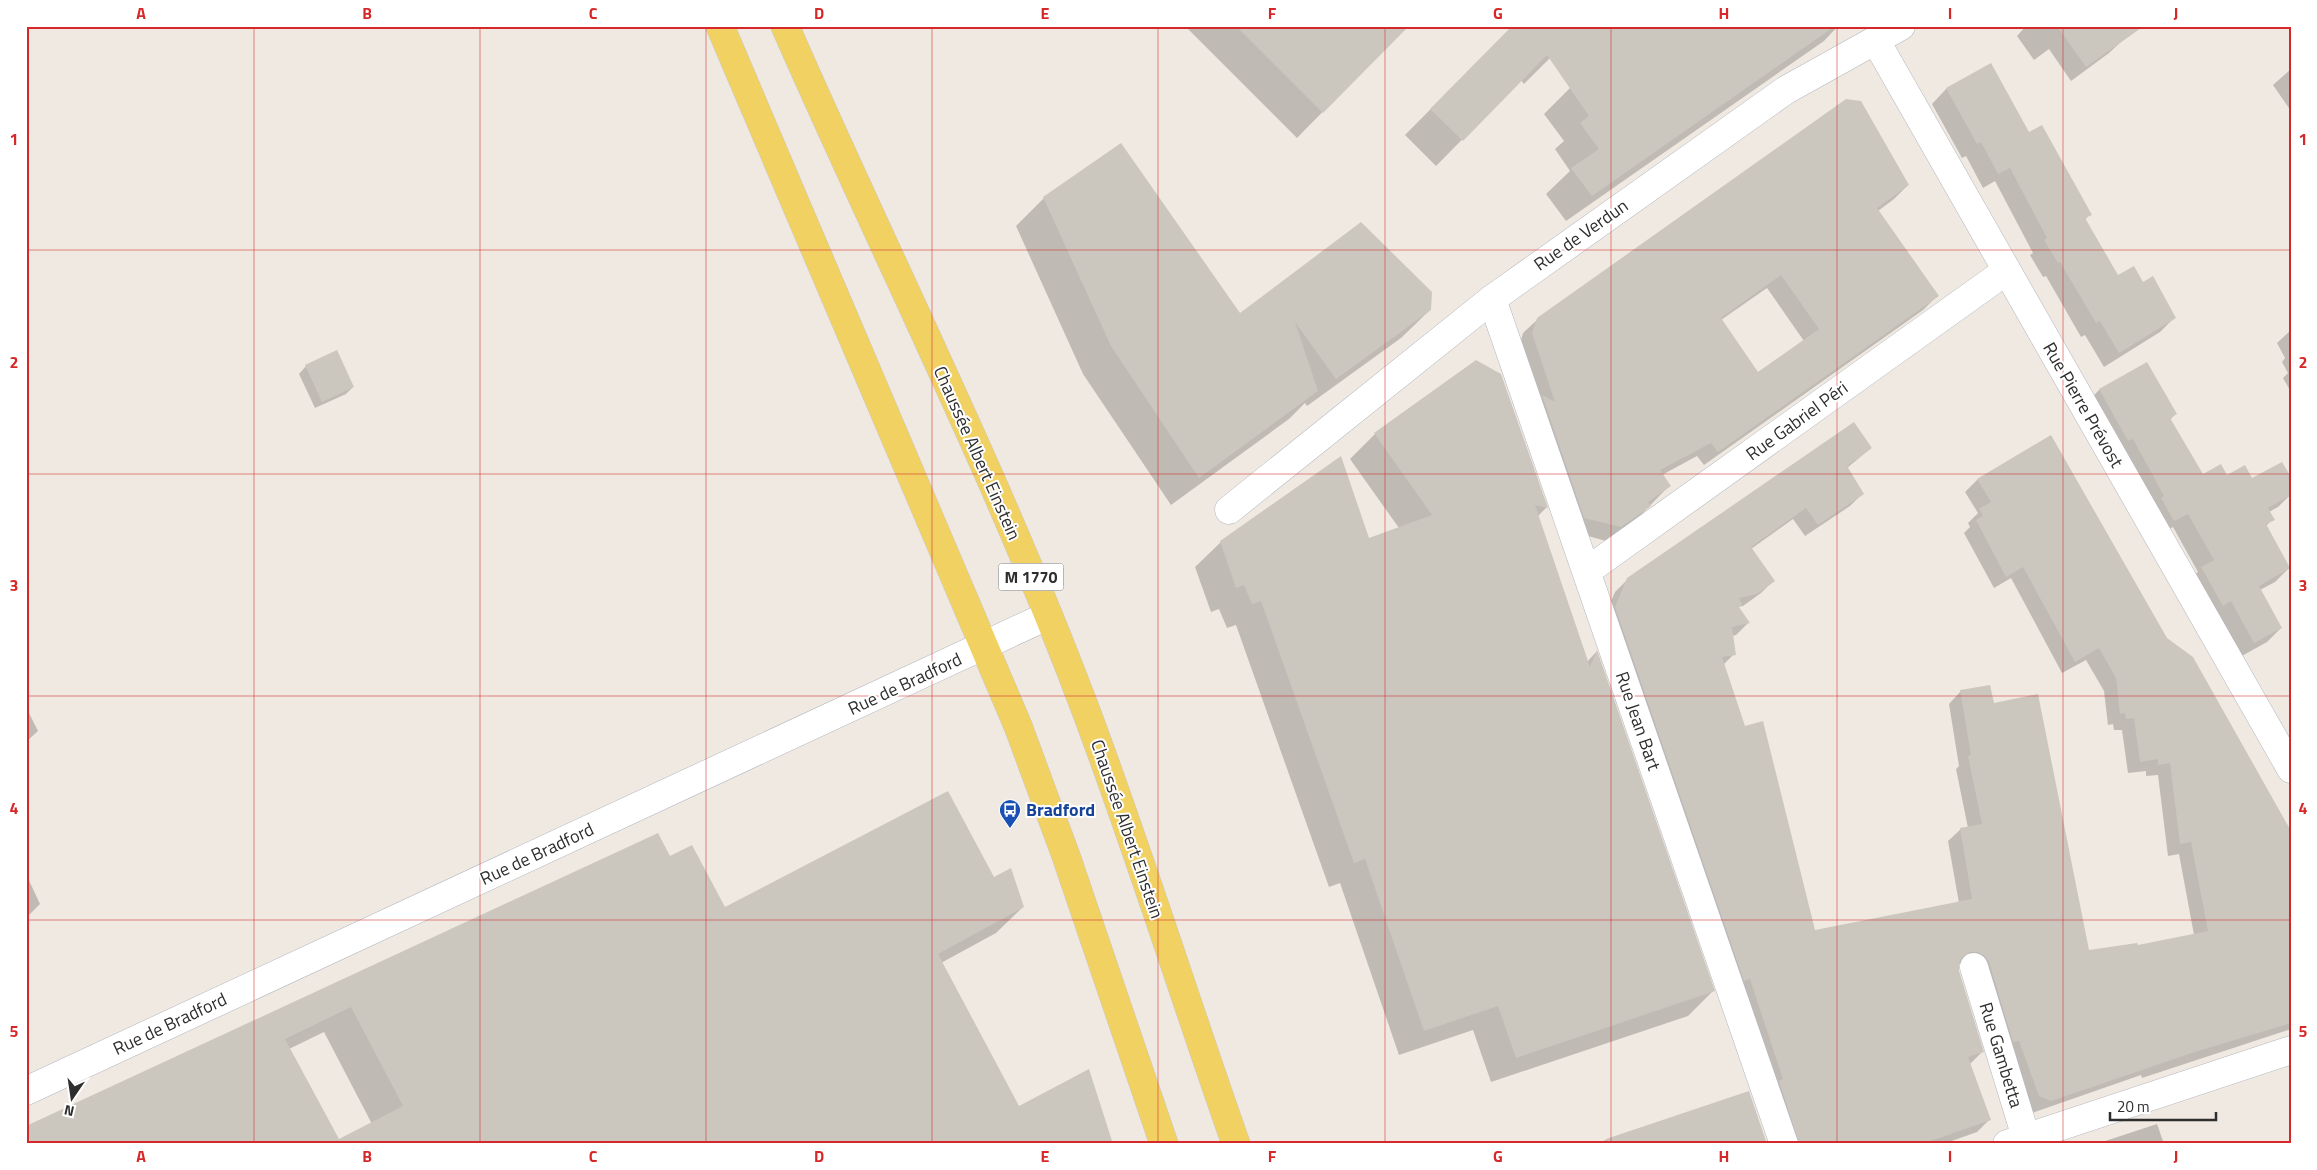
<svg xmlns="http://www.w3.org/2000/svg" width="2317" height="1170" viewBox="0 0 2317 1170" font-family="'Titillium Web',sans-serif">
<rect width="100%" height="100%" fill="#efe9e1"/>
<!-- shadow -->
<g fill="#0003" fill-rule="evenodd">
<polygon points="1188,26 1407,26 1297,138 1187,28"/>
<polygon points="1513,26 1582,26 1524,84 1521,80 1436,166 1405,135"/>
<polygon points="1684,26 1838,26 1824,41 1566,221 1546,194 1570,171 1555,149 1564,141 1544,114 1570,88"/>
<polygon points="2026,26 2115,26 2124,39 2109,53 2071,81 2049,49 2034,60 2017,36"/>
<polygon points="1991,64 2029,134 2090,214 2085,220 2117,276 2143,284 2175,317 2160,332 2104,367 2085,335 2081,337 2046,276 2043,277 2030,255 2033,253 1995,181 1983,188 1966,156 1962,158 1932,104 1946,89"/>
<polygon points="2291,69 2291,111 2273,85"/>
<polygon points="1120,145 1240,315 1430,310 1401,338 1307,406 1305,403 1289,419 1171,505 1083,374 1016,226 1044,198"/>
<path d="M1908,185L1894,199L1878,211L1937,296L1923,310L1704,465L1697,456L1662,475L1669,486L1636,520L1606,541L1570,531L1519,348L1523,333L1538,319ZM1767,288L1804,341L1758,373L1721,320Z"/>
<polygon points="2291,330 2291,392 2283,378 2288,373 2282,362 2285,358 2277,343"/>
<polygon points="2147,363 2175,414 2170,420 2202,476 2227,476 2251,480 2291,494 2278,507 2269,512 2273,519 2266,526 2289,568 2275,582 2260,590 2281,628 2267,642 2240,657 2187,582 2198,572 2173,527 2160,534 2085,405 2099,390"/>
<polygon points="306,366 353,387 346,394 315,408 299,374"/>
<polygon points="1500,374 1546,508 1538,516 1587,662 1596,652 1713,991 1688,1016 1491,1082 1473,1030 1399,1055 1340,883 1329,887 1236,625 1227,628 1219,609 1211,612 1195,567 1221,542 1368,539 1399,528 1350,459 1375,434"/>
<polygon points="2050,437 2166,639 2291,833 2291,1029 2142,1078 2141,1075 2029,1114 1965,964 1958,964 1958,971 1982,1052 1970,1064 1989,1120 1977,1132 1943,1144 1790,1144 1603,620 1615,592 1628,579 1871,448 1847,468 1862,494 1850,506 1805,536 1793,519 1751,549 1773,581 1761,593 1743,606 1737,607 1748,623 1736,635 1732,636 1734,654 1723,665 1814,932 1959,903 1948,841 1961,829 1968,828 1956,769 1959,766 1949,704 1961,691 1993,704 2088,952 2138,947 2194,935 2179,854 2168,856 2158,775 2146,776 2146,771 2128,773 2122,730 2114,730 2113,724 2108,725 2104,691 2086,660 2062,673 2011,578 1994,588 1964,533 1970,527 1968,523 1978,513 1965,492 1977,480"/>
<polygon points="26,707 38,731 26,742"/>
<path d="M670,858L725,909L994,879L1023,907L996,933L941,963L1018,1107L1112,1144H26ZM324,1032L372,1124L339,1141L289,1049Z"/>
<polygon points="26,874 40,904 26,918"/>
<polygon points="1748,1092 1744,1144 1594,1144"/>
<polygon points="2157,1124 2164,1144 2096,1144"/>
</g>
<!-- building -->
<g fill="#cbc7bf" fill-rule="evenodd">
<polygon points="1236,26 1409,26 1323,113"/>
<polygon points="1512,26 1835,26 1592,196 1571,168 1599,149 1580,123 1589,116 1547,55 1463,141 1430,109"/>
<polygon points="2057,26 2144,26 2086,67"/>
<polygon points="1991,63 2029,132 2042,125 2092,215 2085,218 2118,275 2134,266 2143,282 2153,276 2176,318 2119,353 2100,321 2096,323 2060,262 2058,263 2044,240 2047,238 2010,168 1998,174 1981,142 1977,144 1946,88"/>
<path d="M1846,99L1861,101L1909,185L1877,208L1939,296L1718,452L1711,443L1660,470L1671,486L1648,502L1651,506L1621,527L1584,518L1542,395L1555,402L1532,333L1537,318ZM1781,275L1819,329L1758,372L1721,318Z"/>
<polygon points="1121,143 1240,313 1361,222 1432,292 1431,310 1336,379 1295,322 1318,391 1199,478 1111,346 1043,197"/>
<polygon points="337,350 354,387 322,402 305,365"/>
<polygon points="1476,360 1501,374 1548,508 1535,505 1590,667 1597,650 1715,991 1516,1058 1498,1006 1424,1031 1365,859 1354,863 1261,601 1252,604 1244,585 1236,588 1220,541 1341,456 1369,538 1432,515 1374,433"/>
<polygon points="2147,362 2177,414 2170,418 2203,474 2221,464 2227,475 2245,465 2252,478 2282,462 2291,477 2291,495 2268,508 2275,520 2266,524 2290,568 2259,586 2282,628 2254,643 2231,601 2223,606 2201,567 2214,560 2188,514 2174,521 2161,498 2164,496 2133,439 2128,441 2099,389"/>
<polygon points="1854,422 1872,448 1847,466 1864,494 1818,525 1806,508 1751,547 1775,581 1757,594 1739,598 1742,605 1739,607 1750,623 1732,627 1736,655 1722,657 1745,726 1763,721 1815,930 1972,899 1960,828 1982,824 1968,756 1971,755 1960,690 1990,685 1994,703 2038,694 2089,950 2137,943 2138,945 2208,931 2191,842 2180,844 2170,763 2158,765 2158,759 2140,762 2134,718 2126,719 2125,713 2120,714 2116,678 2099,648 2075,662 2023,567 2006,577 1976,520 1983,516 1979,509 1991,502 1977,479 2051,435 2167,638 2193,657 2291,831 2291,1023 2195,1052 2051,1101 2039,1096 2019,1041 2013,1042 1989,962 1985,956 1978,952 1970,952 1962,957 1959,964 1959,971 1984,1052 1968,1057 1991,1120 1922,1144 1799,1144 1779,1081 1783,1079 1750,979 1744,981 1615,607 1627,578"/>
<path d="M948,791L994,877L1011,868L1024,907L938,954L1019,1106L1089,1069L1113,1144H26V1126L658,833L670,856L692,845L725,907ZM351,1007L403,1106L339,1139L285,1039Z"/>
<polygon points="1749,1091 1767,1144 1607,1144 1606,1139"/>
</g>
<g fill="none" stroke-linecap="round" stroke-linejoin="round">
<!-- street casing -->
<g stroke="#b4b7c1" stroke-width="29">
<g id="street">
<polyline points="1876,41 2291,769"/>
<polyline points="1492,299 1784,1144"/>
<polyline points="1229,510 1492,299 1786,90 1901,26"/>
<polyline points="1587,571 2006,271"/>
<polyline points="1974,967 2028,1144"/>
<polyline points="26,1091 1047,616"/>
<polyline points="2007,1144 2291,1050"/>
</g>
</g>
<!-- primary casing -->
<g stroke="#c9c9c9" stroke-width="29">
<g id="primary">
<polyline points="720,26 1018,726 1066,856 1164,1144"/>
<path d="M785,26C884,252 996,473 1083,703C1138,848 1184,997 1236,1144"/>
</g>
</g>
<!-- street -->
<use href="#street" stroke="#fff" stroke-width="28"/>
<!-- primary -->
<use href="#primary" stroke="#f2d163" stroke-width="28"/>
</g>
<!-- grid -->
<path fill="none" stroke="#d62828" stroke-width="1" stroke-opacity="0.55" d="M254,26V1144M480,26V1144M706,26V1144M932,26V1144M1158,26V1144M1385,26V1144M1611,26V1144M1837,26V1144M2063,26V1144M26,250H2291M26,474H2291M26,696H2291M26,920H2291"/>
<!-- icons -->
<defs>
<g id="bus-pin" transform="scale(1.125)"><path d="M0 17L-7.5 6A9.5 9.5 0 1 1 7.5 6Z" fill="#1a4fb4" stroke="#fff"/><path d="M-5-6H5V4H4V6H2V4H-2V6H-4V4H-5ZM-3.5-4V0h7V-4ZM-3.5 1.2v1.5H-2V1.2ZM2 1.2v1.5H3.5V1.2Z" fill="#fff"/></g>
</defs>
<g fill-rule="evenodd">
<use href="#bus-pin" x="1010" y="810"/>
</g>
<g text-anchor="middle" stroke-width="4" stroke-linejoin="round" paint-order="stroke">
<!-- shield labels -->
<rect fill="#fff" stroke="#6d6d6d" stroke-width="1" x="998.5" y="563.5" width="65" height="27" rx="4"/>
<g font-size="16" font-weight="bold" fill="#2e2e2e">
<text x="1031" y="583">M 1770</text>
</g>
<!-- street labels -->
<g font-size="18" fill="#2e2e2e" stroke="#fff">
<text transform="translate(1581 235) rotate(-35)" y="6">Rue de Verdun</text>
<text transform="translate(2083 405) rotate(60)" y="6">Rue Pierre Prévost</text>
<text transform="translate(1797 421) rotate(-36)" y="6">Rue Gabriel Péri</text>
<text transform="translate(977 453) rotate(66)" y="6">Chaussée Albert Einstein</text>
<text transform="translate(905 684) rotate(-25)" y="6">Rue de Bradford</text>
<text transform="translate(1638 721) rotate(71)" y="6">Rue Jean Bart</text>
<text transform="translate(1127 829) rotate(71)" y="6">Chaussée Albert Einstein</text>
<text transform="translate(537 854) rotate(-25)" y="6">Rue de Bradford</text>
<text transform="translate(170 1024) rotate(-25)" y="6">Rue de Bradford</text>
<text transform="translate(2001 1055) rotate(73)" y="6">Rue Gambetta</text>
</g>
<!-- transit labels -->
<g font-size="18" font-weight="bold" fill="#164399" stroke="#fff" text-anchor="start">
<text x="1026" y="816">Bradford</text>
</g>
</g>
<!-- border -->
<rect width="2317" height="1170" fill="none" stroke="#ffffff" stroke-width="55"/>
<!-- north arrow -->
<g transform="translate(72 1098) rotate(193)" stroke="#ffffff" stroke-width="4" paint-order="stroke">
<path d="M0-4L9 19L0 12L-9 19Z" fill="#2e2e2e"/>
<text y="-8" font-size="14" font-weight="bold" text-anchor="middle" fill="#2e2e2e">N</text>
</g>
<!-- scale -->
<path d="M2110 1112v8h106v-8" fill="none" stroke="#2e2e2e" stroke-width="2.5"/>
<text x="2117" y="1112" font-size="15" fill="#2e2e2e" stroke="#ffffff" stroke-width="4" paint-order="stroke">20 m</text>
<rect x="28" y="28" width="2262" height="1114" fill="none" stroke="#d62828" stroke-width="2"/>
<g font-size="16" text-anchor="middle" font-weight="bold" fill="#d62828">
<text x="141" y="19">A</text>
<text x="367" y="19">B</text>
<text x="593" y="19">C</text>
<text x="819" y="19">D</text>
<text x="1045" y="19">E</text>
<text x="1272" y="19">F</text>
<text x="1498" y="19">G</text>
<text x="1724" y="19">H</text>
<text x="1950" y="19">I</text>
<text x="2176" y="19">J</text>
<text x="14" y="145">1</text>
<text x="2303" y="145">1</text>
<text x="14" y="368">2</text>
<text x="2303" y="368">2</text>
<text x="14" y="591">3</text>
<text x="2303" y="591">3</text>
<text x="14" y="814">4</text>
<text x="2303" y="814">4</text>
<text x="14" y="1037">5</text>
<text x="2303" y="1037">5</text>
<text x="141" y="1162">A</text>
<text x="367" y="1162">B</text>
<text x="593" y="1162">C</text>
<text x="819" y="1162">D</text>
<text x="1045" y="1162">E</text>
<text x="1272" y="1162">F</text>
<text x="1498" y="1162">G</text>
<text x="1724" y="1162">H</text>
<text x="1950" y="1162">I</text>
<text x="2176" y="1162">J</text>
</g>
</svg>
